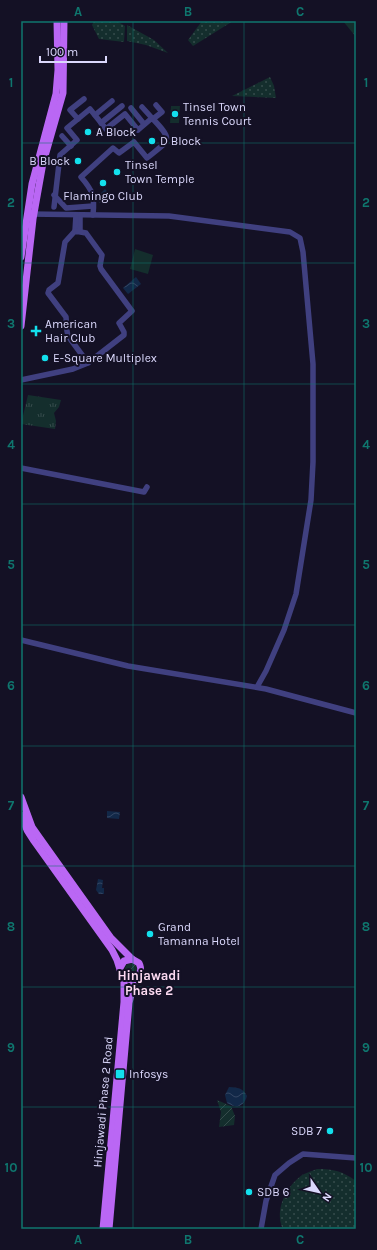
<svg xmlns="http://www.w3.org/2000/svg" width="377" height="1250" viewBox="0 0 377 1250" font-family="Karla,sans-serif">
<defs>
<pattern id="grass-tufts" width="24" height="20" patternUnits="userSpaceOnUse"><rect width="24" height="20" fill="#142e2d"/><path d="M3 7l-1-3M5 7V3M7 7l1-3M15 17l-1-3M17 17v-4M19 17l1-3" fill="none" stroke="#364c4c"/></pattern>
<pattern id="park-dots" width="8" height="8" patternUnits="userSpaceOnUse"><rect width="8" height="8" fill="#142e2d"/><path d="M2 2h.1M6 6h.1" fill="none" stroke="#364c4c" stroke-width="1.8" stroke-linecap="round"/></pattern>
<pattern id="garden-furrows" width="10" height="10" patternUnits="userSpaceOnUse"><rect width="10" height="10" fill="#142e2d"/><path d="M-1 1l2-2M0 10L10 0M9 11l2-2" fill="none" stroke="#364c4c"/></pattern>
<pattern id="water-waves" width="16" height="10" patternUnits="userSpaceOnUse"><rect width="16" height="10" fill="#122848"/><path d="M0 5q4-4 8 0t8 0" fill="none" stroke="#344663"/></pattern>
</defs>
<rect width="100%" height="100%" fill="#141125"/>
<!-- grass -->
<g fill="url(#grass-tufts)">
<polygon points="343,21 356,21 356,37"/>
<polygon points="28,395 61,400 59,407 54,413 56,421 55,429 21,424"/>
</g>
<!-- park -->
<g fill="url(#park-dots)">
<path d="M94,21C104,21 116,19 125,26L124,42L99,39L92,25Z"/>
<polygon points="202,21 233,21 193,46 188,40"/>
<polygon points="127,25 154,40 168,53 146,45 127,41"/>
<polygon points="270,77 274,86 276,98 232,96"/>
<path d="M317,1169C334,1169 342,1171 356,1181V1229H283C274,1210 286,1187 302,1175C306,1173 312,1171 317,1169Z"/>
</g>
<!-- garden -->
<g fill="url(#garden-furrows)">
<circle cx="131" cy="969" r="6"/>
<polygon points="217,1100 231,1106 235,1116 234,1125 219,1127 221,1112"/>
</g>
<!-- pitch -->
<g fill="#142e2d">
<polygon points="171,106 180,106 179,123 170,123"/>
<polygon points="135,249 153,255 148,274 130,269"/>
</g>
<!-- water -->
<g fill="url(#water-waves)">
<polygon points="105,189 112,197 109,200 106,198 100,203 96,198"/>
<polygon points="136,277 141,284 128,294 123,288"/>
<polygon points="107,811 120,812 119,819 107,818"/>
<polygon points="98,879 103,880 102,888 104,888 104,894 99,894 96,890"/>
<path d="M229,1087C238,1088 242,1087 247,1096C244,1107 236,1109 227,1103L225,1095Z"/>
</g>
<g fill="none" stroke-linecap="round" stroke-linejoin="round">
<!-- minor -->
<g stroke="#404080" stroke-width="5.5">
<polyline points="142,107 152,118"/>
<polyline points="131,108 144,124"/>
<polyline points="95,115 112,101"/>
<polyline points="78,119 70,110 84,99"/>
<polyline points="153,119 162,112 156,105"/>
<polyline points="101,123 122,106"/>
<polyline points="62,136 71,146"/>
<polyline points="54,195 66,208 93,206"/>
<path d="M54,207L60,155L77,140L67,128L90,109L106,129L125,114L138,130L152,118C174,141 170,139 147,158L134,142L119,153L113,148L81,177C93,191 95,196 93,215"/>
<polyline points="30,214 169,216 290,232 300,238 303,252 313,364 313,462 311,500 296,594 284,630 266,671 257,687"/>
<polyline points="80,215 80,231"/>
<polyline points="75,231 76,215"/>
<polyline points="21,380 73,369 88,363 124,335 124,332 119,323 132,311 101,269 100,266 102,255 86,233 75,231 65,242 58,283 49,290 48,293 66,317 67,331 68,336 88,363"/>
<polyline points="21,468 144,492 147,487"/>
<polyline points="21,640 128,666 266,689 356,713"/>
<polyline points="261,1229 266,1201 275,1175 289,1163 303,1154 356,1158"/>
</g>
<!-- major -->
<g stroke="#ba67f4" stroke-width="7">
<polyline points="21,257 32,184 56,94 58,70 57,21"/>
<polyline points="21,326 33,219 43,163 63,93 64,21"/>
<polyline points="21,797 32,827 39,837 111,938 132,959"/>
<path d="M21,815L27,830L34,841L112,950L117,960L122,976C132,985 145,975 139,963L132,959L124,961L120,968"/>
<polyline points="103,1229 124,1002 124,978"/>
<polyline points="109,1229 129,1003 135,979"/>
</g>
</g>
<!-- grid -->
<path fill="none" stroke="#0f766e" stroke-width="1" stroke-opacity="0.55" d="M133,21V1229M244,21V1229M21,143H356M21,263H356M21,384H356M21,504H356M21,625H356M21,746H356M21,866H356M21,987H356M21,1107H356"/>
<!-- markers -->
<g fill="#13e0ed" stroke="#141125" stroke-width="1.5">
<circle cx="175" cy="114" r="4"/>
<circle cx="88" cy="132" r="4"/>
<circle cx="152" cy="141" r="4"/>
<circle cx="78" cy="161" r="4"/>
<circle cx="117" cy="172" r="4"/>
<circle cx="103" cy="183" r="4"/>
<path d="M34 325h4v4h4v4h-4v4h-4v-4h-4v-4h4z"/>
<circle cx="45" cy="358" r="4"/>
<circle cx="150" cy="934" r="4"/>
<rect x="115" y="1069" width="10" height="10" rx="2"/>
<circle cx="330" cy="1131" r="4"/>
<circle cx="249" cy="1192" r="4"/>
</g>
<g text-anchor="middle" stroke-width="4" stroke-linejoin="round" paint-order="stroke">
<!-- poi labels -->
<g font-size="12" fill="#dbd8fc" stroke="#141125" text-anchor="start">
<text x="183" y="111">Tinsel Town<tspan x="183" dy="14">Tennis Court</tspan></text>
<text x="96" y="136">A Block</text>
<text x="160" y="145">D Block</text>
<text x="70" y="165" text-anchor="end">B Block</text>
<text x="125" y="169">Tinsel<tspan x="125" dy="14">Town Temple</tspan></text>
<text x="103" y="200" text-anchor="middle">Flamingo Club</text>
<text x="45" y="328">American<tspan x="45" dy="14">Hair Club</tspan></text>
<text x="53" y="362">E-Square Multiplex</text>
<text x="158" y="931">Grand<tspan x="158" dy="14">Tamanna Hotel</tspan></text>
<text x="129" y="1078">Infosys</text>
<text x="322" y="1135" text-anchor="end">SDB 7</text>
<text x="257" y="1196">SDB 6</text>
</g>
<!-- street labels -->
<g font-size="12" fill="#dbd8fc" stroke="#141125">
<text transform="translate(103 1102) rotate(-85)" y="4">Hinjawadi Phase 2 Road</text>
</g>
<!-- neighbourhood labels -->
<g font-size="13" font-weight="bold" fill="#fcdaf1" stroke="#141125">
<text x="149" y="980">Hinjawadi<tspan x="149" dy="15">Phase 2</tspan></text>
</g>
</g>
<!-- border -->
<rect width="377" height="1250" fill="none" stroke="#141125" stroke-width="44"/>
<!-- north arrow -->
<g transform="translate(319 1192) rotate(124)" stroke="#141125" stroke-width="3" paint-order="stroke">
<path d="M0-3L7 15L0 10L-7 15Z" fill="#dbd8fc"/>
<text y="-6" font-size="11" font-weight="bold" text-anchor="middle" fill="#dbd8fc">N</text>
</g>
<!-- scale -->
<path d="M40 56v6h66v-6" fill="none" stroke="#dbd8fc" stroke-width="2"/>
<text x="46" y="56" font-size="12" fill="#dbd8fc" stroke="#141125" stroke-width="3" paint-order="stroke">100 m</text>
<rect x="22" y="22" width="333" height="1206" fill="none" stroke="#0f766e" stroke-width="1.5"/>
<g font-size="13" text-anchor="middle" font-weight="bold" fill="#0f766e">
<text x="78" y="16">A</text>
<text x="188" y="16">B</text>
<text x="300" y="16">C</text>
<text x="11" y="87">1</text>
<text x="366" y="87">1</text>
<text x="11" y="207">2</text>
<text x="366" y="207">2</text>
<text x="11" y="328">3</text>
<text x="366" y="328">3</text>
<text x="11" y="449">4</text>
<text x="366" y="449">4</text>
<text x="11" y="569">5</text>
<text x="366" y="569">5</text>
<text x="11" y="690">6</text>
<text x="366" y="690">6</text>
<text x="11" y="810">7</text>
<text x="366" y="810">7</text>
<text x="11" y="931">8</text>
<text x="366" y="931">8</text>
<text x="11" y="1052">9</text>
<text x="366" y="1052">9</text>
<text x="11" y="1172">10</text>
<text x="366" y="1172">10</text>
<text x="78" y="1244">A</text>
<text x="188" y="1244">B</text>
<text x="300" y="1244">C</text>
</g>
</svg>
